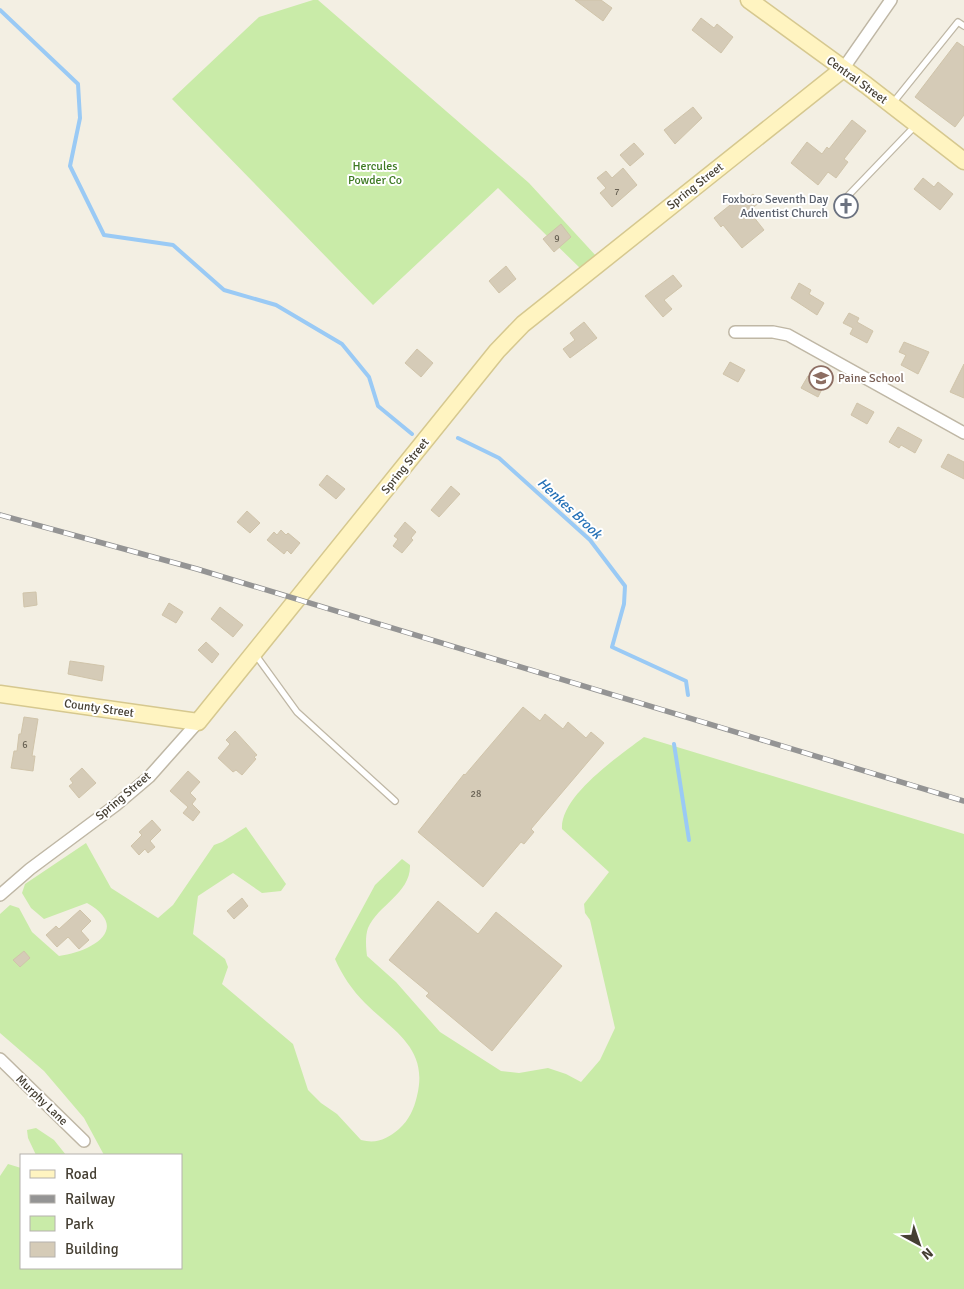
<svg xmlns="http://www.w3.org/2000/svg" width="964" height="1289" viewBox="0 0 964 1289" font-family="Signika,sans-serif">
<rect width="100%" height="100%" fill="#f3efe3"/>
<!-- green -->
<g fill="#c9eba8">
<polygon points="313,0 318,0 529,183 597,257 581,269 498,188 373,305 172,99 259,17"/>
<path d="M644,737L964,834V1289H0V1176L8,1164L21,1168V1268H181V1155H104L84,1118L44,1071L0,1033V914L10,905L19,908L32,932L59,956C91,952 132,929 87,903L44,919L31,908L22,893L25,884L86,843L111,888L158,918L173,905L214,845L222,842L246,827L286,884L281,891L262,893L233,873L198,896L193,934L225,959L228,967L222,984L293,1044L308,1090L321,1103L337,1114L361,1140C377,1144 387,1139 399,1129C409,1120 414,1109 417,1096C429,1048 393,1031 365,1003C352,990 342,975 335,959L375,885L402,859L410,865C411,893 378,905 368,928C365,936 366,948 367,956L396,982L440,1032L501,1071L519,1073L548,1068L566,1074L581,1082L600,1060L615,1028L590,920L585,913L584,904L609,872L562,829C560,796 619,756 644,737Z"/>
<polygon points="36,1128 54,1140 66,1155 36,1155 28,1138 27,1130"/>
</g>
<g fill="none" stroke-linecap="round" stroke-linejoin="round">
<!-- stream -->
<g stroke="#9acaf5" stroke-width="4">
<polyline points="0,10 78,84 80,118 70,166 104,235 173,245 224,290 276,305 342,344 369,377 378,406 412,434"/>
<polyline points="458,438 499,458 590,540 625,586 624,604 612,647 686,681 688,695"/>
<polyline points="674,744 689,840"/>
</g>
</g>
<!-- building -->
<g fill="#d5cbb7" stroke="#d0c4aa">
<polygon points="575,0 601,0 612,8 603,21"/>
<polygon points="701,18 714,28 717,24 733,37 721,53 692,30"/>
<polygon points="957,42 964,47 964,115 955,127 915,97"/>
<polygon points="693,107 702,118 675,144 664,130"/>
<polygon points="852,120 866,131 844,159 848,162 836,178 828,172 818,185 791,163 807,142 822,154 827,147 829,149"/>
<polygon points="634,143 644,154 630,166 620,155"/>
<polygon points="623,168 637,185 612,207 600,193 606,188 597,178 606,171 612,178"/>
<polygon points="923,178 934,187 938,182 953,194 940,210 914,189"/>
<polygon points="753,194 760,202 749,211 764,230 742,248 723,225 721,227 714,218 740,197 744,201"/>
<polygon points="561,224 571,237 554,252 543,239"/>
<polygon points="506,266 516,279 499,293 489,281"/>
<polygon points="673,275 682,286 664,300 672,309 663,317 645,296"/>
<polygon points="799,283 811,290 809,294 824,303 817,315 791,298"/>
<polygon points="849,313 859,318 857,322 873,331 867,343 850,334 853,328 843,323"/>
<polygon points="584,322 597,338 570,358 563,349 575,340 570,333"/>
<polygon points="904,342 929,352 918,374 901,365 906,355 899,352"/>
<polygon points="417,349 433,363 421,377 405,363"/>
<polygon points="730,362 745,370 738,382 723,374"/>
<polygon points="964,364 964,398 950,392"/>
<polygon points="808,376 824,385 818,397 801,388"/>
<polygon points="857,403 874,412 867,424 851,415"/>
<polygon points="898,427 922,440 915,453 901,445 899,448 889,442"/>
<polygon points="948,454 964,462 964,479 941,467"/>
<polygon points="327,475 345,489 336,499 319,485"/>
<polygon points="451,486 460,494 439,517 431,510"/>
<polygon points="247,511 260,523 250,533 237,522"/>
<polygon points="405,522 416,532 411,538 413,540 402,553 393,546 398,539 394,536"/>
<polygon points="281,530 286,535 288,533 300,543 291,554 287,550 284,554 267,540 274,532 277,535"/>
<polygon points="36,592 37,605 24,607 23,593"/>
<polygon points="169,603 183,612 176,623 162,615"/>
<polygon points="220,607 243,625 233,637 211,619"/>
<polygon points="206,642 219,654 212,663 198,650"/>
<polygon points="70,661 104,666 102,681 68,674"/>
<polygon points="523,707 540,721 545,714 563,729 568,722 586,738 591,732 604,743 531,829 534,832 524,844 521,842 483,887 418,832 464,774 465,775"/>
<polygon points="24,717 38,719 32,756 35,756 33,771 11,768 14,751 17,751 19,734 21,734"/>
<polygon points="235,731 257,755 254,757 256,759 242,775 236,770 233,772 218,758 230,744 226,740"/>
<polygon points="82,768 96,783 79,798 69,786 73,783 70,779"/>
<polygon points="188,771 200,782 190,793 196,799 192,804 200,812 193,821 183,813 188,807 170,791"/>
<polygon points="152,820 161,830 150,841 155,847 148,853 145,849 139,855 131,846 142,835 139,832"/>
<polygon points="242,898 248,906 234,919 227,911"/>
<polygon points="438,901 478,934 496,912 562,966 492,1051 426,996 429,993 389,960"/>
<polygon points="80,910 91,921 81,931 89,940 79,949 68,937 57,947 46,935 56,926 59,929"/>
<polygon points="24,951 30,958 20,967 13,960"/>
</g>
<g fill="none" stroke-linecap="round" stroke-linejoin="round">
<!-- lane casing -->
<g stroke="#bfb7a5" stroke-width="8">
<g id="lane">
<polyline points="892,104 958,22 964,26"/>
<polyline points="842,202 915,126"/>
<polyline points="255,654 297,712 395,801"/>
</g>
</g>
<!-- street casing -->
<g stroke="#bfb7a5" stroke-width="14">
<g id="street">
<polyline points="843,69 891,0"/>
<polyline points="735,332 773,332 788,335 964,433"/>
<polyline points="0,895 30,869 116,805 149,777 198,722"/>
<polyline points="0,1059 84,1141"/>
</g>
</g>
<!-- secondary casing -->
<g stroke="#d6c88f" stroke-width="19">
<g id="secondary">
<polyline points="749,0 866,85 964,161"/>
<polyline points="0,694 198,722 497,351 523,324 843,69"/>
</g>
</g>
<!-- lane -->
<use href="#lane" stroke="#fff" stroke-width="5.5"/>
<!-- street -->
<use href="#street" stroke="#fff" stroke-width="11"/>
<!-- secondary -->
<use href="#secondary" stroke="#fff4c1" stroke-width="16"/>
<!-- rail casing -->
<g stroke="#949494" stroke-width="5.5">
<polyline id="rail" points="0,515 197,569 964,801"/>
</g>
<!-- rail -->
<use href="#rail" stroke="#fff" stroke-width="4" stroke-dasharray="11" stroke-linecap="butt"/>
</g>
<!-- icons -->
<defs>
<g id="church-ring" transform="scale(1.25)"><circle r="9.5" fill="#fff" stroke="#6b7280" stroke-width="1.5"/><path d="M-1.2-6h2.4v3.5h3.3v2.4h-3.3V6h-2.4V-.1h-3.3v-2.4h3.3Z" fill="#6b7280"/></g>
<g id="school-ring" transform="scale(1.25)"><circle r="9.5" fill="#fff" stroke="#8d6e63" stroke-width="1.5"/><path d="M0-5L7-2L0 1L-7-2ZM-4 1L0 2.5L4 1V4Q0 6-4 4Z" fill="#8d6e63"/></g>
</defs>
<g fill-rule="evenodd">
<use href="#church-ring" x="846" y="206"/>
<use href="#school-ring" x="821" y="378"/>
</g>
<g text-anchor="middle" stroke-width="4" stroke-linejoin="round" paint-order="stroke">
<!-- number labels -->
<g font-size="10" fill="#696254">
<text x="617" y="195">7</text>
<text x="557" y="242">9</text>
<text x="25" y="748">6</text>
<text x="476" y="797">28</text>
</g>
<!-- street labels -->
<g font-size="12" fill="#453f33" stroke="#fff">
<text transform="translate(857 80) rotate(36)" y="4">Central Street</text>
<text transform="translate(695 186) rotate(-38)" y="4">Spring Street</text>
<text transform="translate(405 466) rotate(-51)" y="4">Spring Street</text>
<text transform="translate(99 708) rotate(8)" y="4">County Street</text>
<text transform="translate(123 796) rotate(-40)" y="4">Spring Street</text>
<text transform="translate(42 1100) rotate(44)" y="4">Murphy Lane</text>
</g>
<!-- park labels -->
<g font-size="12" fill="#3e7a23" stroke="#fff">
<text x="375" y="170">Hercules<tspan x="375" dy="14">Powder Co</tspan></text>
</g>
<!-- worship labels -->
<g font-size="12" fill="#5b616d" stroke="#fff" text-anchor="end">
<text x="828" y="203">Foxboro Seventh Day<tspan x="828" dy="14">Adventist Church</tspan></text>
</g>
<!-- education labels -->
<g font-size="12" fill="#785e54" stroke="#fff" text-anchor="start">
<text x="838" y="382">Paine School</text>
</g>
<!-- water labels -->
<g font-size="14" font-style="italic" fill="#2571b7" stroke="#fff">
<text transform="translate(570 508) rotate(43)" y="5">Henkes Brook</text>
</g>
</g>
<!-- legend -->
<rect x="20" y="1154" width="162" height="115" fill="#ffffff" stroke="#b5b2ad"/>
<rect x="30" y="1170" width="25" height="8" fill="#fff4c1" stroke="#b5b2ad"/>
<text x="65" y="1179" font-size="15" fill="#453f33">Road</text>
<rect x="30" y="1195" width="25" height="8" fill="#949494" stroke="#b5b2ad"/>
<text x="65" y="1204" font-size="15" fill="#453f33">Railway</text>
<rect x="30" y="1216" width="25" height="15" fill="#c9eba8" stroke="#b5b2ad"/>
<text x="65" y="1229" font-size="15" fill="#453f33">Park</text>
<rect x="30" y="1242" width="25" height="15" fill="#d5cbb7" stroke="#b5b2ad"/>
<text x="65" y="1254" font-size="15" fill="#453f33">Building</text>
<!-- north arrow -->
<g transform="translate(919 1244) rotate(140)" stroke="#ffffff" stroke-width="4" paint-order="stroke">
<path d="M0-4L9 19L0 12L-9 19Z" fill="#453f33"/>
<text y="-8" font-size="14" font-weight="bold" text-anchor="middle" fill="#453f33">N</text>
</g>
</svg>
